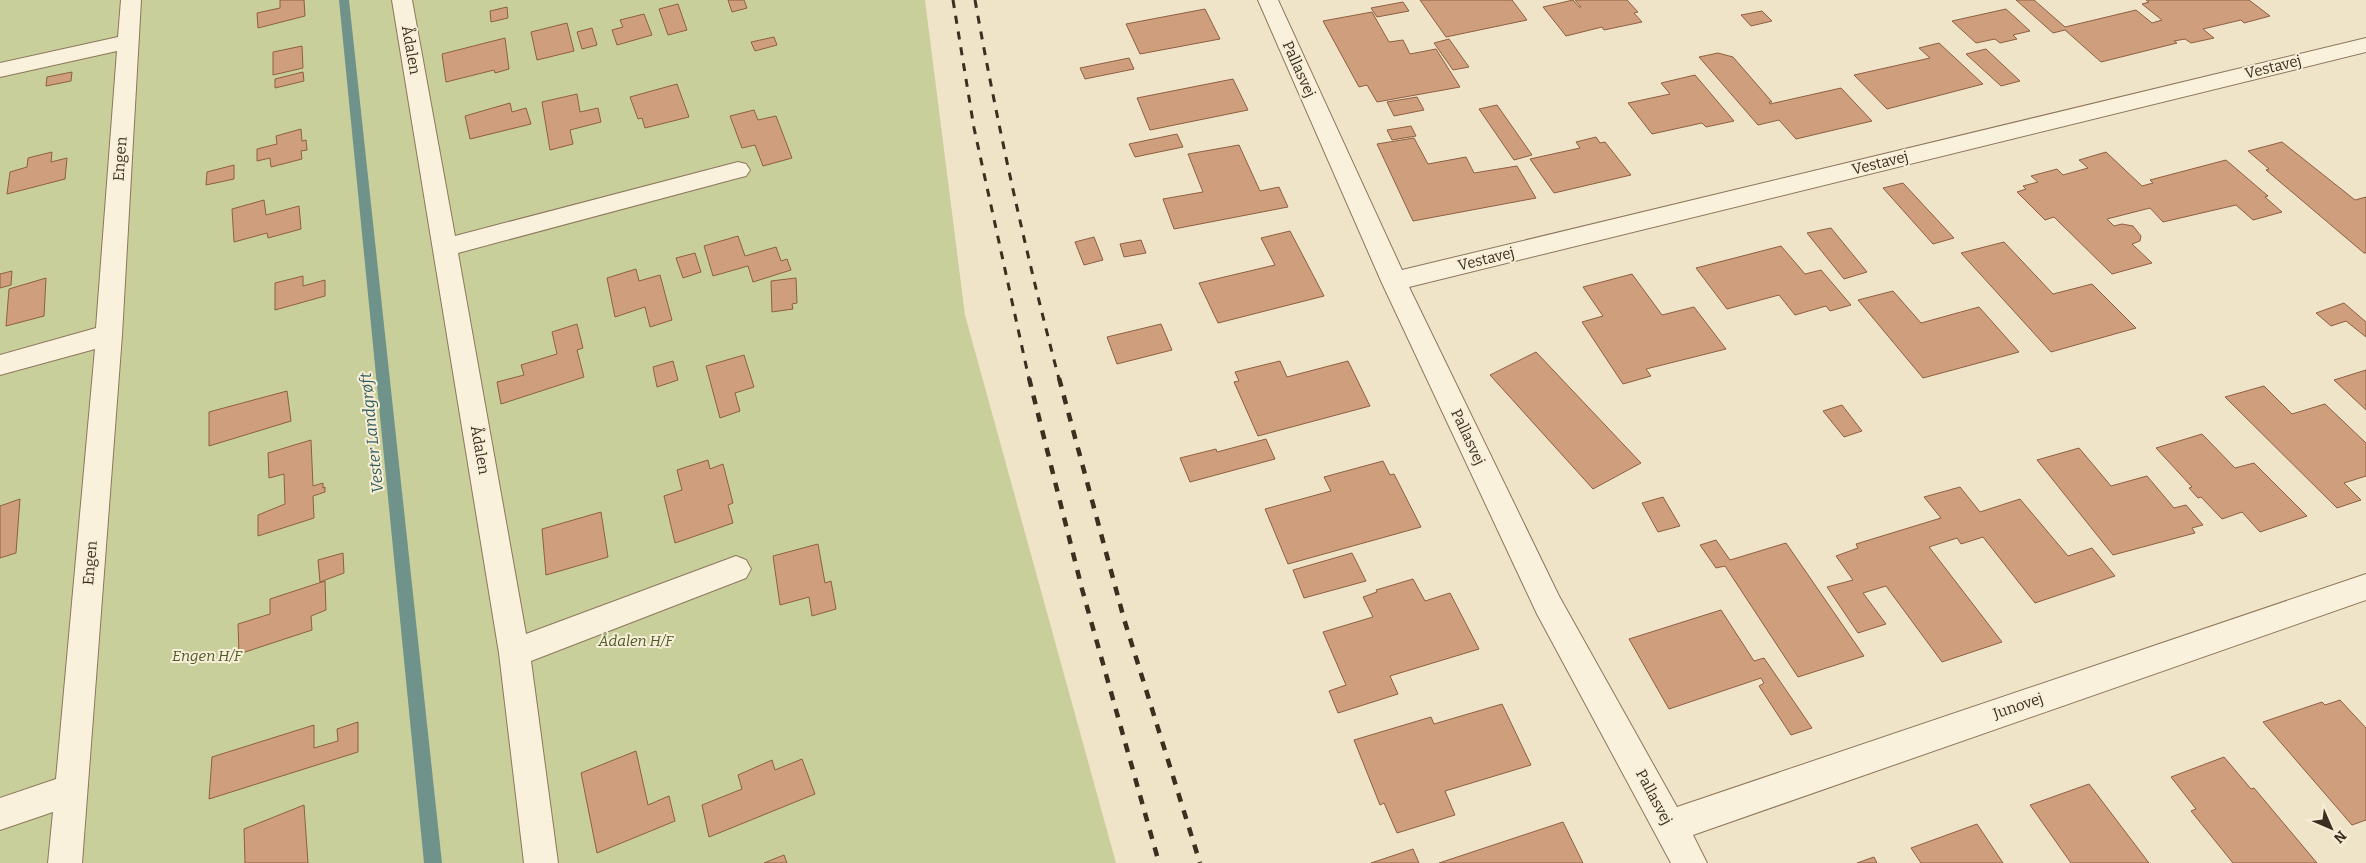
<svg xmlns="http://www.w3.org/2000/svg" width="2366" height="863" viewBox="0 0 2366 863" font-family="Bitter,serif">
<rect width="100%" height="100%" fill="#f0e4c8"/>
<!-- green -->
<polygon fill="#c9cf9b" points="0,0 925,0 965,315 1116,863 0,863"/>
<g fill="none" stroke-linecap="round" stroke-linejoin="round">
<!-- stream -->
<polygon fill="#6f938a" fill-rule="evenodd" points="339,0 349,0 442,863 424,863"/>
</g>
<!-- building -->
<g fill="#cf9f7d" stroke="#8d5f41">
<polygon points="280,0 304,0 305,16 258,28 257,13 280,8"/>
<polygon points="728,0 744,0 747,8 732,12"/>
<polygon points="1420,0 1512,0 1527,20 1446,37"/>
<polygon points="1573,0 1579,7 1581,7 1575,0 1627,0 1638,12 1634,13 1642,22 1604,30 1602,27 1566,36 1543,7"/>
<polygon points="2016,0 2034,0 2065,27 2136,10 2152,23 2162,20 2142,4 2149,2 2146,0 2249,0 2270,16 2244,23 2241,20 2203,29 2214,38 2191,43 2185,39 2174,41 2177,43 2101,62 2065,30 2053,33"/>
<polygon points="1403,2 1409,11 1377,17 1371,8"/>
<polygon points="678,4 687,30 668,35 659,9"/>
<polygon points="507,7 508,18 491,22 490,11"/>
<polygon points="1205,9 1220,39 1140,54 1126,24"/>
<polygon points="2006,9 2030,31 2013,35 2017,39 2000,43 1995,39 1976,43 1952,21"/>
<polygon points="1762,11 1772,21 1751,26 1741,15"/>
<polygon points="1372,12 1389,42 1403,40 1410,54 1436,49 1460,87 1377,102 1367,85 1359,87 1323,21"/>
<polygon points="644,14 652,35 617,45 612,30 623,27 620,20"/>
<polygon points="567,23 574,51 537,60 531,32"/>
<polygon points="592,28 597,45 582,49 577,32"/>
<polygon points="774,37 777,45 755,51 751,42"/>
<polygon points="505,38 509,69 495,73 494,70 446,82 442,54"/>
<polygon points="1449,39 1469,67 1453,70 1434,43"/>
<polygon points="1939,43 1983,84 1887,109 1854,75 1930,58 1919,48"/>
<polygon points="302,46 303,68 273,75 273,52"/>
<polygon points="1986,49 2020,81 2001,86 1966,54"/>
<polygon points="1718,53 1733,57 1772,102 1769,102 1770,104 1841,88 1872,121 1796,139 1779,120 1758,125 1699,57"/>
<polygon points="1129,58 1134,69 1085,79 1080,68"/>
<polygon points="72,72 71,81 46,86 47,77"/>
<polygon points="303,72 304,81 275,88 275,79"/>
<polygon points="1695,75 1734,121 1706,127 1702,123 1652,134 1628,103 1670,94 1661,83"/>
<polygon points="1233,79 1248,110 1150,130 1137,98"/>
<polygon points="677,84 689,117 645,128 642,118 638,119 630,97"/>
<polygon points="577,94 580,112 598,108 601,122 570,130 573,144 550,150 542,102"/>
<polygon points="1417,97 1424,110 1394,116 1387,102"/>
<polygon points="510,103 512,112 526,108 531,124 470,139 465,116"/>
<polygon points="1497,105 1532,155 1514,160 1479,109"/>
<polygon points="754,110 758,120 776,116 792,158 763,166 755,145 742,148 730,116"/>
<polygon points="1411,126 1416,136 1392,140 1387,130"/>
<polygon points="301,129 302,141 306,140 307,150 301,151 302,159 271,167 270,158 257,161 257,149 277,144 276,136"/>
<polygon points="1177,134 1183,147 1135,157 1129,144"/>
<polygon points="1596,137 1600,143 1605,142 1631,175 1554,193 1530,159 1580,148 1576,142"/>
<polygon points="1414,138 1428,164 1466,157 1474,173 1517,166 1536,198 1413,221 1377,144"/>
<polygon points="2282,142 2355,200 2366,197 2366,253 2364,253 2266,170 2269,169 2248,151"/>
<polygon points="1239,145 1260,191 1279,187 1288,207 1174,229 1163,199 1203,192 1188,154"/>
<polygon points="52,152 51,162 67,158 65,179 7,194 10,172 27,167 28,158"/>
<polygon points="2106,152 2142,186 2153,183 2150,180 2226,160 2268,196 2265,197 2282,212 2253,220 2236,205 2163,222 2150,208 2107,219 2114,226 2122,224 2133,226 2141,236 2140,241 2132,244 2152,263 2112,274 2054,217 2045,220 2017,192 2026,189 2023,186 2038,182 2031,176 2057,169 2063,175 2088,168 2079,160"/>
<polygon points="234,165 234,179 206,185 207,172"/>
<polygon points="1903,183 1954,238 1933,244 1883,188"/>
<polygon points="264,200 266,215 299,206 301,229 268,238 267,233 234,242 232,209"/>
<polygon points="1831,228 1867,272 1844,279 1807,233"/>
<polygon points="1290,231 1324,296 1218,323 1199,283 1275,265 1261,238"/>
<polygon points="738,236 745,256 776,247 781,261 787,259 791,270 753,282 748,266 713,276 704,246"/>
<polygon points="1094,237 1103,260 1084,265 1075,242"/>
<polygon points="1141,240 1146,253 1124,257 1120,244"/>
<polygon points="2004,242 2053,294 2092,284 2136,328 2051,352 1961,253"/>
<polygon points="1781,246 1805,274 1821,270 1851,305 1830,311 1826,306 1795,315 1779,295 1727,309 1696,268"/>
<polygon points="695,253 701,272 683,278 676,258"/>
<polygon points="636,269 639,281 660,275 672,320 650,327 645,307 615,317 607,278"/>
<polygon points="12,271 11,285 0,288 0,274"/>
<polygon points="1632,274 1662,315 1694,307 1726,349 1646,369 1651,376 1623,384 1582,322 1603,316 1583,287"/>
<polygon points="303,276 303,286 325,280 325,296 275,310 275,283"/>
<polygon points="46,278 44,316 6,326 9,289"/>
<polygon points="796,278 797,303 792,304 793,309 772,312 771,281"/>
<polygon points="1893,291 1921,323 1979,307 2019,352 1923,378 1858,300"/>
<polygon points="2344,303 2366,322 2366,337 2346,321 2331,326 2316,313"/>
<polygon points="577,324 583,348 577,350 584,377 501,404 497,382 524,375 521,365 557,354 552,332"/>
<polygon points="1161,324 1172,350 1117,364 1107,337"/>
<polygon points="1536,352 1641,463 1593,489 1490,375"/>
<polygon points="744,355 754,387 735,393 740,411 720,418 706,366"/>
<polygon points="673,361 678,380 657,387 653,367"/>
<polygon points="1280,361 1287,377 1348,361 1370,406 1258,436 1234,382 1239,381 1235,372"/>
<polygon points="2366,370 2366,410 2334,380"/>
<polygon points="2264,386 2292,414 2325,404 2366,443 2366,476 2344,483 2361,500 2337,508 2225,397"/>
<polygon points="287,391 291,421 209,446 209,412"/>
<polygon points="1842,405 1862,431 1844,437 1823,411"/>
<polygon points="2202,434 2235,468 2254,463 2307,516 2260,532 2242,512 2222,519 2201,497 2198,498 2189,488 2192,487 2156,448"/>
<polygon points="1266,439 1275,459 1190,482 1180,458 1216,449 1217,452"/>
<polygon points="311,440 313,486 323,483 323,488 325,487 325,492 313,496 314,518 258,536 258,515 285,504 284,474 269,478 268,453"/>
<polygon points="2079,448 2111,486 2147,476 2174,508 2186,505 2203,525 2192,528 2195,533 2113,555 2037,460"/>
<polygon points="708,460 710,469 723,464 733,503 728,505 733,523 675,543 664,496 682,490 677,470"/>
<polygon points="1383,461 1390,475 1394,474 1421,527 1288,564 1265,509 1331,491 1324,477"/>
<polygon points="1960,487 1980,512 2020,499 2068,556 2092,548 2115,576 2035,603 1983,537 1961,544 1957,538 1929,547 2002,642 1942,662 1886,586 1863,593 1886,624 1858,633 1827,587 1853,580 1836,556 1858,548 1856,544 1941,518 1924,497"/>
<polygon points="1663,497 1680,526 1658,532 1642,503"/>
<polygon points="20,499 16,553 0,558 0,506"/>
<polygon points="601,512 608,557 546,575 542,529"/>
<polygon points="1716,540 1730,560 1786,543 1864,656 1798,677 1725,566 1716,568 1700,545"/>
<polygon points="818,544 825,583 831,581 836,609 812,616 809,597 780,605 773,556"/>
<polygon points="343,553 344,573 320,582 318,560"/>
<polygon points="1352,553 1366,581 1304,598 1293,570"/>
<polygon points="1413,579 1425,601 1450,593 1479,649 1390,676 1398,694 1338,713 1329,691 1346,685 1323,632 1373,617 1363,597 1377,592 1376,590"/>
<polygon points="325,581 326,610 311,616 312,630 239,654 238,624 270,614 270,599"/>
<polygon points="1721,610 1754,661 1764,658 1812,728 1791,735 1759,686 1764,683 1761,678 1669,709 1629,639"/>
<polygon points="2340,700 2366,728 2366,820 2352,825 2263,722 2322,702 2325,705"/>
<polygon points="1502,704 1531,765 1445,791 1455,815 1397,833 1384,803 1380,805 1354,740 1431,717 1434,724"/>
<polygon points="358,722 358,752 209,799 212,757 314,725 314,748 338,741 337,729"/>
<polygon points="636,751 648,805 669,796 675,821 597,853 581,773"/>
<polygon points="2224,757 2251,789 2254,788 2317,863 2233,863 2191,811 2196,809 2171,777"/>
<polygon points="802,759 815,794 709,837 702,805 742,789 738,775 772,760 775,770"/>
<polygon points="2089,784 2149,863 2071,863 2030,805"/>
<polygon points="304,805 308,863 245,863 244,829"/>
<polygon points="1563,822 1583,863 1439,863"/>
<polygon points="1977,824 2003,863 1921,863 1911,848"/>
<polygon points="1413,849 1419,863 1371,863"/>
<polygon points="784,855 787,863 764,863"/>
<polygon points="1874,857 1877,863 1857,863"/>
</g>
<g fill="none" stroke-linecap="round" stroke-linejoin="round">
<!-- street casing -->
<g stroke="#8d765c" stroke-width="2">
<g id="street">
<polygon points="121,0 141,0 122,335 82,863 48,863 53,812 0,830 0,798 56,779 95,349 0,375 0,355 96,328 117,51 0,77 0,63 118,37"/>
<polygon points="392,0 412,0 455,236 738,162 746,164 750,170 746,176 738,178 458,253 526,634 736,556 746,560 751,569 746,578 531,661 558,863 524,863 499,653"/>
<polygon points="1258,0 1278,0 1402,270 2366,38 2366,52 1409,287 1559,596 1677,807 2366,574 2366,600 1693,835 1707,863 1671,863 1537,614 1381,281"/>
</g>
</g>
<!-- street -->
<use href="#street" fill="#faf1dc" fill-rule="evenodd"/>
<!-- rail-far1 -->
<g stroke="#3d2e20" stroke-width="3" stroke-dasharray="8 8" stroke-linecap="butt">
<polyline points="953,0 974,128 1029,379"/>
<path d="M975,0C998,128 1026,254 1059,379"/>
</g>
<!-- rail -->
<g stroke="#3d2e20" stroke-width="4.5" stroke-dasharray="9 9" stroke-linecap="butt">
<polyline points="1029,378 1082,589 1159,863"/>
<polyline points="1059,378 1124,619 1200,863"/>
</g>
</g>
<g text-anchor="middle" stroke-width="4" stroke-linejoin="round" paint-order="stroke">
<!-- street labels -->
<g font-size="15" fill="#3d2e20" stroke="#f7eed8">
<text transform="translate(411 50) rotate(80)" y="5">Ådalen</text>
<text transform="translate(2273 67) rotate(-14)" y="5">Vestavej</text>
<text transform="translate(1299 69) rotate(66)" y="5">Pallasvej</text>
<text transform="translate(120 159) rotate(-86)" y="5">Engen</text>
<text transform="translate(1880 163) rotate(-14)" y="5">Vestavej</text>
<text transform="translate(1486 259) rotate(-14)" y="5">Vestavej</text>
<text transform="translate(1468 437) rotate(65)" y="5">Pallasvej</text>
<text transform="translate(480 450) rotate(80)" y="5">Ådalen</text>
<text transform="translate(90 563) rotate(-85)" y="5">Engen</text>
<text transform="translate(2018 706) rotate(-19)" y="5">Junovej</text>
<text transform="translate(1654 797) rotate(62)" y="5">Pallasvej</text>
</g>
<!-- park labels -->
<g font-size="15" font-style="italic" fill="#4d5a26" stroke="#f7eed8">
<text x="636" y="646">Ådalen H/F</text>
<text x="207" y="661">Engen H/F</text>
</g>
<!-- water labels -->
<g font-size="16" font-style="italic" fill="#2f5d5a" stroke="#f7eed8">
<text transform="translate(371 433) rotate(-96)" y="6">Vester Landgrøft</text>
</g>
</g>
<!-- north arrow -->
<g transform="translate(2331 828) rotate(135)" stroke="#f7eed8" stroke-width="4" paint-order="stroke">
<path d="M0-4L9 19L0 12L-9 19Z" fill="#3d2e20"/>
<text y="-8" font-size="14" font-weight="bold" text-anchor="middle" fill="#3d2e20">N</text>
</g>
</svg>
